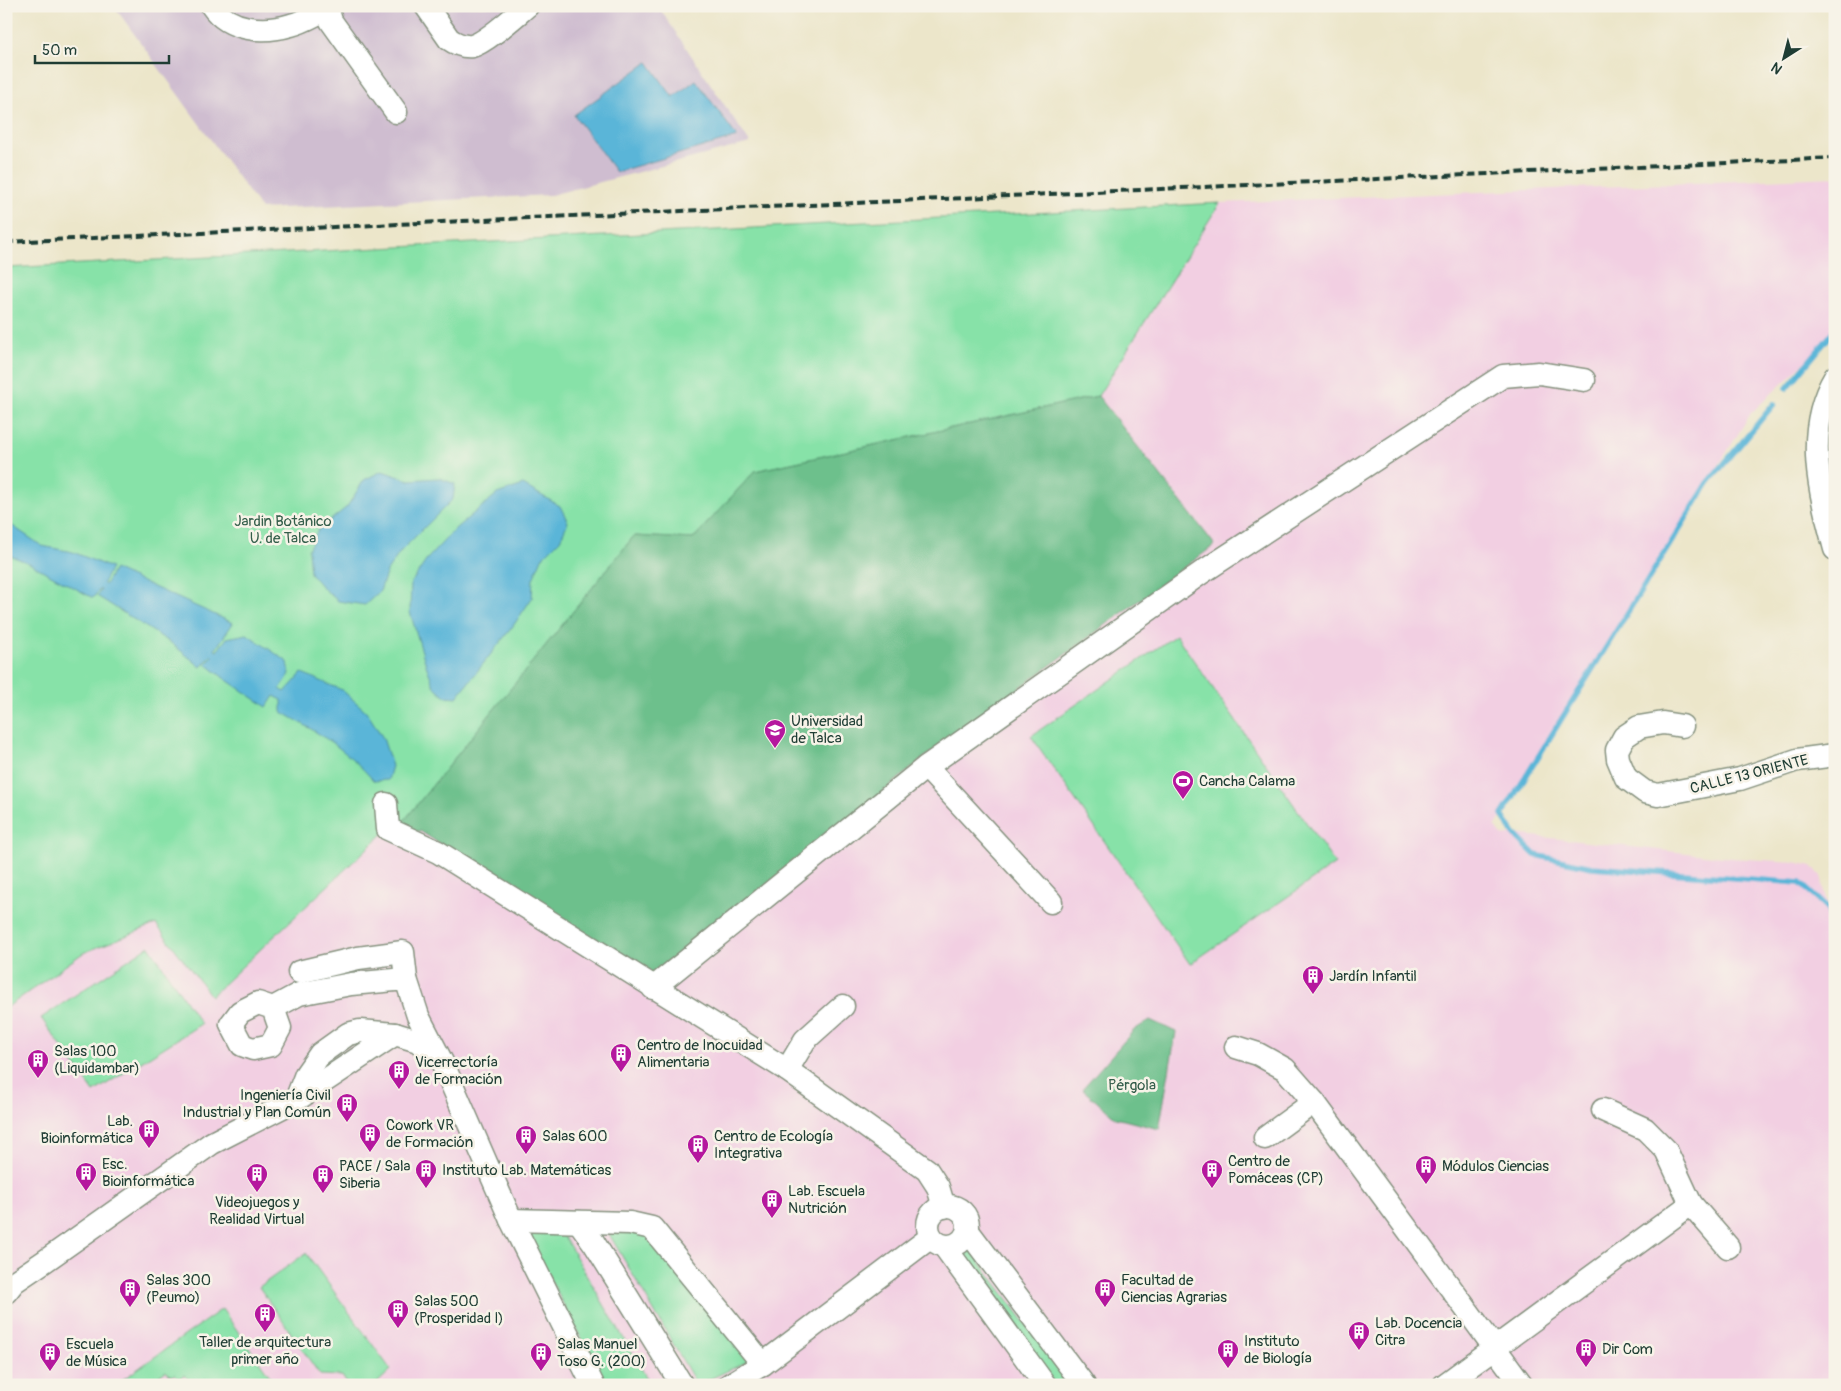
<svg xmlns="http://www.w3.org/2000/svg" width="1841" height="1391" viewBox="0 0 1841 1391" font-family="Pangolin,sans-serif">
<rect width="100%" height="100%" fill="#f7f3e8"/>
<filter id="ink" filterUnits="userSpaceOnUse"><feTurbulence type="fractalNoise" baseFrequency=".02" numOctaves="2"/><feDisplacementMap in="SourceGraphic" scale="10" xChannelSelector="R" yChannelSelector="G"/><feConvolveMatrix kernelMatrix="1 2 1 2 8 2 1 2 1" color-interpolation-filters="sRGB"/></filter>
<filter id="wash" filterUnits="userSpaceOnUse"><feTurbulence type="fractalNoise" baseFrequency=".0096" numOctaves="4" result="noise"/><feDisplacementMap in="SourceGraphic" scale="20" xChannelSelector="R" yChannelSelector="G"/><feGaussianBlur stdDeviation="1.12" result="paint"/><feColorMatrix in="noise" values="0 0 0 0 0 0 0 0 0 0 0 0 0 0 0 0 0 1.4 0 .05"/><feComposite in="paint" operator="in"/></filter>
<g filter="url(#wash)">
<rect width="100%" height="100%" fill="#ece6ca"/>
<!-- built -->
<polygon fill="#f2cfe2" points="1835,177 1835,332 1821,347 1751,413 1495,827 1503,836 1514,834 1732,858 1795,862 1812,866 1822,877 1823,888 1835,934 1835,1385 6,1385 6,268 1220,203"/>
<!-- industrial -->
<polygon fill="#cfbdd0" points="114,6 658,6 750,143 551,195 261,209"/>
<!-- green -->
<g fill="#87e2a8" stroke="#53906e">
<polygon points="1220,203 1098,396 755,471 693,539 634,536 395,832 388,829 211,996 156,924 83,953 6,1008 6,268"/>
<polygon points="1176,635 1335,864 1190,964 1031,736"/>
<polygon points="149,946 201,1024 94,1092 41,1018"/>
<polygon points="534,1225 558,1226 651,1385 605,1385 528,1236"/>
<polygon points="605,1227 646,1234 751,1360 697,1385"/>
<polygon points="971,1250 1072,1385 1055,1385 964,1260 966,1254"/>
<polygon points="306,1253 391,1370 375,1385 348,1385 342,1376 320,1375 259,1287"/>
<polygon points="222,1309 276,1385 183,1385 188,1380 185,1375 179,1379 175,1374 171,1376 166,1371 159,1376 162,1381 158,1385 120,1385 118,1383"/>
</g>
<!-- forest -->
<g fill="#6dc08c" stroke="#467e60">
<polygon points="1098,396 1215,545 925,757 653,983 420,831 395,832 634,536 693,539 755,471"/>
<polygon points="1150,1020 1176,1032 1159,1129 1116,1118 1082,1089 1134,1030"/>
</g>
<!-- water -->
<g fill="#5ab5d8" stroke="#3c7986">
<polygon points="648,62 673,97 696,80 737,137 616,172 574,115"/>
<polygon points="382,471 409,480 439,478 455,484 453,499 401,551 387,571 380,591 365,605 338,601 323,588 310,573 308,550 318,530 347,507 364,480"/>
<polygon points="523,485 560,506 568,522 560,540 542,558 533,579 532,598 513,626 457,697 445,696 434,686 426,665 410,612 411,583 428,558 456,528 497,494"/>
<path d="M6,525H11L42,546L73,552L111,568L103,583L105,585L114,569L233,623L215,650L217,651L227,638L247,634L288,662L290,674L280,689L285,692L302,673L342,690L366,711L383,738L392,766L388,780L374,781C346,749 319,733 282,712V700L274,696L267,707L225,679L206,664L213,656L212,655L201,667L171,643L97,596L101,590L100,589L93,598L29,563L6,554Z"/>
</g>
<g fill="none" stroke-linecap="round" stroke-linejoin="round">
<!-- stream -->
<g stroke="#5ab5d8" stroke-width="5.5">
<polyline points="1787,388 1835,330"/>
<polyline points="1774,404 1708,483 1502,815 1514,834 1535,855 1592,867 1800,883 1828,909 1835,934"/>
</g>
</g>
</g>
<g filter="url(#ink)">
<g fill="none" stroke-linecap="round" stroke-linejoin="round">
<!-- minor casing -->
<g stroke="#86927f" stroke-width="25">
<g id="minor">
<path d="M212,6C229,31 264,33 291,25C304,22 316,14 327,9"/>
<polyline points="327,6 331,21 396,112"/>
<path d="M426,6L449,39C456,44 463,47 472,46C485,43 515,16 527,6"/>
<path d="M1835,377C1803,431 1820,493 1835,549"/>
<polyline points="1682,726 1663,723 1639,727 1624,737 1617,750 1618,759 1626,778 1645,792 1658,795 1740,779 1797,760 1835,755"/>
<polyline points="926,767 1051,902"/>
<polyline points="386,804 388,829 438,852 787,1070 927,1170 938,1187 944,1207"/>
<polyline points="299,972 358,958 403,952 406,979"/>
<polyline points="653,988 926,767 1201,573 1503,376 1539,373 1584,380"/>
<polyline points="273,1008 280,1028 271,1045 253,1049 242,1045 231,1024 240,1012 258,1003 273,1008 299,994 351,984 406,979 418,1016 443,1064 511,1220 593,1385"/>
<polyline points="1236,1047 1258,1054 1285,1069 1314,1102 1522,1385"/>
<polyline points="787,1070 805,1040 843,1006"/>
<polyline points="296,1100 306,1074 320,1054 348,1034 360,1031 395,1034"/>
<polyline points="1603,1110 1645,1129 1666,1150 1691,1204"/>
<polyline points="1265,1138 1314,1102"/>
<circle cx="948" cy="1226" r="20"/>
<polyline points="511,1220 630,1223 652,1228 763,1364 729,1385"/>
<polyline points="579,1222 594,1243 682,1385"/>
<polyline points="968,1231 1084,1385"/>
<polyline points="944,1246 1045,1385"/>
<polyline points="6,1292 14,1282 45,1261 212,1143 296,1100 395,1034 418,1041 436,1058"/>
<polyline points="763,1364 931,1237"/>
<polyline points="1444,1385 1691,1204 1728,1247"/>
</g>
</g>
<!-- minor -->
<use href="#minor" stroke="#fff" stroke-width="22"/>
<!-- rail -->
<polyline stroke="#1f3d34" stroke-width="4" stroke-dasharray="8 4" stroke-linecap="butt" points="6,242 1835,158"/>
</g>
</g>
<!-- icons -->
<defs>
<g id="university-pin" transform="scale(1.125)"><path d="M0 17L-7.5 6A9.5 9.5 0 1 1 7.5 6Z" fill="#b5179e" stroke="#f7f3e8"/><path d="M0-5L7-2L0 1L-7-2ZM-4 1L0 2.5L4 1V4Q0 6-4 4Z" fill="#fff"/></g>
<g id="stadium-pin" transform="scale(1.125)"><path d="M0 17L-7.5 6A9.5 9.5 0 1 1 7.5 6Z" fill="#b5179e" stroke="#f7f3e8"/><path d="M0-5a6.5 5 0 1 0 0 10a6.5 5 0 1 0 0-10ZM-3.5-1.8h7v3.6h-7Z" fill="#fff"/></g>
<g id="building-pin" transform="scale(1.125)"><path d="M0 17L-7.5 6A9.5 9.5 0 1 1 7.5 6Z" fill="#b5179e" stroke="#f7f3e8"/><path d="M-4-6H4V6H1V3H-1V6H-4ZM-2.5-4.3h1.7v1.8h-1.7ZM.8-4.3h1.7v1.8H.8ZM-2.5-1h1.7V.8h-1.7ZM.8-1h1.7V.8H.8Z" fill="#fff"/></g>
</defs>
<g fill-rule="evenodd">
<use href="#university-pin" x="775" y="730"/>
<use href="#stadium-pin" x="1183" y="781"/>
<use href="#building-pin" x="1313" y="976"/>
<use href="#building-pin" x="621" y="1054"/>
<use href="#building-pin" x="38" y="1060"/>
<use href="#building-pin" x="399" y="1071"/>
<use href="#building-pin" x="347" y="1104"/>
<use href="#building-pin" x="149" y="1130"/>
<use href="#building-pin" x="370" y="1134"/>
<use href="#building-pin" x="526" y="1136"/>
<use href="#building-pin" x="698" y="1145"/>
<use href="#building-pin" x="1426" y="1166"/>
<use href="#building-pin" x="426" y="1170"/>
<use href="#building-pin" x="1212" y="1170"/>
<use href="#building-pin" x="86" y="1173"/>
<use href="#building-pin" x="257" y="1174"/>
<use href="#building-pin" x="323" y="1175"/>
<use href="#building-pin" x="772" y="1200"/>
<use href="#building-pin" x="130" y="1289"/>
<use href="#building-pin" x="1105" y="1289"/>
<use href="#building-pin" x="398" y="1310"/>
<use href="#building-pin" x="265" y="1314"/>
<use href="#building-pin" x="1359" y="1332"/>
<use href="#building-pin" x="1586" y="1349"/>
<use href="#building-pin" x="1228" y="1350"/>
<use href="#building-pin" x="50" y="1353"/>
<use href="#building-pin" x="541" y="1353"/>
</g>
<g text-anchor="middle" stroke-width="5" stroke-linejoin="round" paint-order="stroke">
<!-- park labels -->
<g font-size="15" fill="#345e4b" stroke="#f7f3e8">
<text x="283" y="526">Jardin Botánico<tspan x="283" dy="17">U. de Talca</tspan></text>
<text x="1132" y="1090">Pérgola</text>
</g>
<!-- poi labels -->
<g font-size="15" fill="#1f3d34" stroke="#f7f3e8" text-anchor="start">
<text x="791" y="726">Universidad<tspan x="791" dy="17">de Talca</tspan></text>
<text x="1199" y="786">Cancha Calama</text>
<text x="1329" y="981">Jardín Infantil</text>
<text x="637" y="1050">Centro de Inocuidad<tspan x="637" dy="17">Alimentaria</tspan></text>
<text x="54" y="1056">Salas 100<tspan x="54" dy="17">(Liquidambar)</tspan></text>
<text x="415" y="1067">Vicerrectoría<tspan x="415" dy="17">de Formación</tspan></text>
<text x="331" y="1100" text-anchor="end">Ingeniería Civil<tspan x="331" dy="17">Industrial y Plan Común</tspan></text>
<text x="133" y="1126" text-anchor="end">Lab.<tspan x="133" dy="17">Bioinformática</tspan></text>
<text x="386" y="1130">Cowork VR<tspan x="386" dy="17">de Formación</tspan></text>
<text x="542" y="1141">Salas 600</text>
<text x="714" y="1141">Centro de Ecología<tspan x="714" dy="17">Integrativa</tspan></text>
<text x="1228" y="1166">Centro de<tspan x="1228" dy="17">Pomáceas (CP)</tspan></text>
<text x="102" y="1169">Esc.<tspan x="102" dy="17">Bioinformática</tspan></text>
<text x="339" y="1171">PACE / Sala<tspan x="339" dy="17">Siberia</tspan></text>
<text x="1442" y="1171">Módulos Ciencias</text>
<text x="442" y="1175">Instituto Lab. Matemáticas</text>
<text x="788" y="1196">Lab. Escuela<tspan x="788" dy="17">Nutrición</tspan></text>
<text x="257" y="1207" text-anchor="middle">Videojuegos y<tspan x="257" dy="17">Realidad Virtual</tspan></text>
<text x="146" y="1285">Salas 300<tspan x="146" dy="17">(Peumo)</tspan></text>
<text x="1121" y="1285">Facultad de<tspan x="1121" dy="17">Ciencias Agrarias</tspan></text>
<text x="414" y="1306">Salas 500<tspan x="414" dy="17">(Prosperidad I)</tspan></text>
<text x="1375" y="1328">Lab. Docencia<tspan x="1375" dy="17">Citra</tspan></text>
<text x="1244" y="1346">Instituto<tspan x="1244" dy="17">de Biología</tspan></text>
<text x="265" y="1347" text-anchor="middle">Taller de arquitectura<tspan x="265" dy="17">primer año</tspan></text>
<text x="66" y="1349">Escuela<tspan x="66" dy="17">de Música</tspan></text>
<text x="557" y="1349">Salas Manuel<tspan x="557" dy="17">Toso G. (200)</tspan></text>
<text x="1602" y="1354">Dir Com</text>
</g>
<!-- street labels -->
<g font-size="15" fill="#1f3d34" stroke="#f7f3e8">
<text transform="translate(1749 774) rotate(-14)" y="5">CALLE 13 ORIENTE</text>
</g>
</g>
<!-- margin -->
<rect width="1841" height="1391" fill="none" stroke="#f7f3e8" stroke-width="25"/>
<!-- north arrow -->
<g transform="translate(1784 58) rotate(216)" stroke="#f7f3e8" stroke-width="4" paint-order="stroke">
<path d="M0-4L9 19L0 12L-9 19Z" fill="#1f3d34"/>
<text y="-8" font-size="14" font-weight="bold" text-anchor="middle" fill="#1f3d34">N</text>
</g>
<!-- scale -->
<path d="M35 55v8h134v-8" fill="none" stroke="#1f3d34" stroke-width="2.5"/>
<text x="42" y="55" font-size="15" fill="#1f3d34" stroke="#f7f3e8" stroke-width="4" paint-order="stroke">50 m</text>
</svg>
